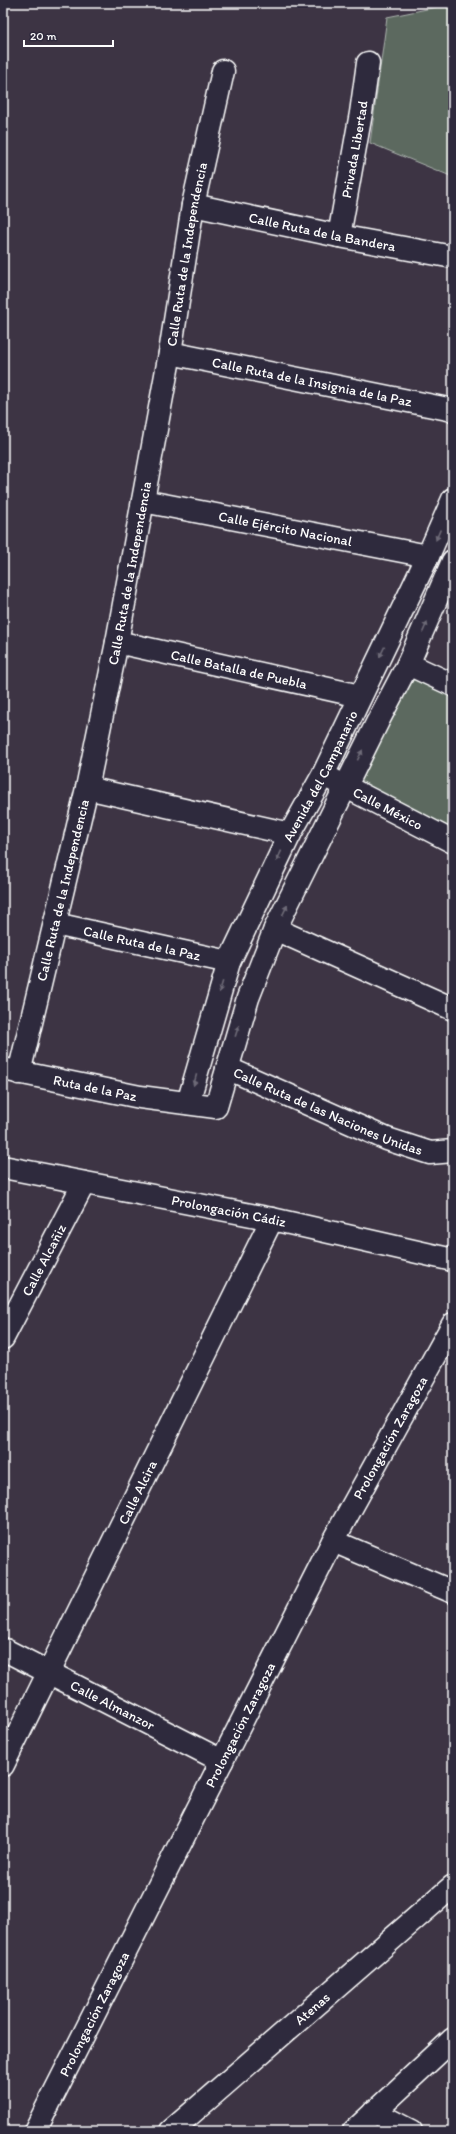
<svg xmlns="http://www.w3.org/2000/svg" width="456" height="2134" viewBox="0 0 456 2134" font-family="Itim,sans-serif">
<rect width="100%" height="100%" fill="#3d3444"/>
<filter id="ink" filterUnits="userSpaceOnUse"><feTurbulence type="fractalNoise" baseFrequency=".025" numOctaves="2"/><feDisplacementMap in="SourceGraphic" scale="8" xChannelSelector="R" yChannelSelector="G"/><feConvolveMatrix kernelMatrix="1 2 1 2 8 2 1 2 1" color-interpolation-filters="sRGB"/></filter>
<g filter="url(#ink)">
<!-- grass -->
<g fill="#5b695f" stroke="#adb4af">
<polygon points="439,3 453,3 453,177 370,143 387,17 437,7"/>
<polygon points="408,664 453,685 453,842 345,787"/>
</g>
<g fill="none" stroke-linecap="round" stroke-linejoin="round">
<!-- minor casing -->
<g stroke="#fff" stroke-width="25">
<g id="minor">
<path id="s1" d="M193,205L339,236L453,257"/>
<path id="s2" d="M339,236L361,113L368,63"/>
<path id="s3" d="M170,353L453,410"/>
<path id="s4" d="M143,501L428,556"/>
<path id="s5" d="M117,642L360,696"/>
<polyline points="408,664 453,685"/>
<path id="s6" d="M331,779L453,842"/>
<polyline points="87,788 290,834"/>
<path id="s7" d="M55,924L229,962"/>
<polyline points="275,929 453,1009"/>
<path id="s8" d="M227,1068L387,1139L430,1153L453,1151"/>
<path id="s9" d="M3,1069L140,1097L216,1107L248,998L275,929L378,721L408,664L453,561"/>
<path id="s10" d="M19,1073L87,788L117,642L170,353L193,205L223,71"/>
<path id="s11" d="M188,1103L229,962L290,834L323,775L428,556L453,499"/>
<path id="s12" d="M3,1167L272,1219L453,1260"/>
<path id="s13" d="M3,1338L84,1183"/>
<polyline points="333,1541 453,1592"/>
<path id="s14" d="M3,1649L222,1761"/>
<path id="s15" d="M3,1765L272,1219"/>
<polyline points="374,2112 411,2131"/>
<path id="s16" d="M35,2131L333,1541L453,1324"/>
<path id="s17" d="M171,2131L453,1886"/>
<polyline points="354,2131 453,2039"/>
</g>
</g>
<!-- minor -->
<use href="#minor" stroke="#2f2a3d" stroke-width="22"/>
</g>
<!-- one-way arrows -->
<defs><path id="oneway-solid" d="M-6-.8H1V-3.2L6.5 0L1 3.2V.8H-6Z"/></defs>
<g fill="#6d6a77">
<use href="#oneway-solid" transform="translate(438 535) rotate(113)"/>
<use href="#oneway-solid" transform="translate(425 627) rotate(-67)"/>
<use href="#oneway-solid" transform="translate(382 652) rotate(116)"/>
<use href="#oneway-solid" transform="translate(360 755) rotate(-64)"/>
<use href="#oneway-solid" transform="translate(279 856) rotate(115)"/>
<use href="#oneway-solid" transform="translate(285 910) rotate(-64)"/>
<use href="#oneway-solid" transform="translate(221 987) rotate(107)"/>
<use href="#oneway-solid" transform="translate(237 1031) rotate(-72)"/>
<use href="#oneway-solid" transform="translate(195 1080) rotate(105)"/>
</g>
</g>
<g text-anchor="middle" stroke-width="3.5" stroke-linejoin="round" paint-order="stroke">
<!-- street labels -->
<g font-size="14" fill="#fff" stroke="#2f2a3d">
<text dy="5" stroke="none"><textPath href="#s2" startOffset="88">Privada Libertad</textPath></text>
<text dy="5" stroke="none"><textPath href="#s1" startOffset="132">Calle Ruta de la Bandera</textPath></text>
<text dy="5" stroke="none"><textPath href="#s10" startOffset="836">Calle Ruta de la Independencia</textPath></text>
<text dy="5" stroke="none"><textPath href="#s3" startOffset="145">Calle Ruta de la Insignia de la Paz</textPath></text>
<text dy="5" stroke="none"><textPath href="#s4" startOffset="145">Calle Ejército Nacional</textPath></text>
<text dy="5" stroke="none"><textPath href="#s10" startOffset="512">Calle Ruta de la Independencia</textPath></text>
<text dy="5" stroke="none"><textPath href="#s5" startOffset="125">Calle Batalla de Puebla</textPath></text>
<text dy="5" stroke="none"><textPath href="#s11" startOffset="354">Avenida del Campanario</textPath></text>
<text dy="5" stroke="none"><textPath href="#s6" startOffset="64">Calle México</textPath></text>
<text dy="5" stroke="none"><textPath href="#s10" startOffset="188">Calle Ruta de la Independencia</textPath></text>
<text dy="5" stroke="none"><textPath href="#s7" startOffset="89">Calle Ruta de la Paz</textPath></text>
<text dy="5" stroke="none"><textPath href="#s9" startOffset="94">Ruta de la Paz</textPath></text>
<text dy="5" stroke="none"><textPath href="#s8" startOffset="110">Calle Ruta de las Naciones Unidas</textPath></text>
<text dy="5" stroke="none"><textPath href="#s12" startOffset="230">Prolongación Cádiz</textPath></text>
<text dy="5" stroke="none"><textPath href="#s13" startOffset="88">Calle Alcañiz</textPath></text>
<text dy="5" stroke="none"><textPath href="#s16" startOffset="779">Prolongación Zaragoza</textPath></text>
<text dy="5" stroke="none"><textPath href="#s15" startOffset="304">Calle Alcira</textPath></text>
<text dy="5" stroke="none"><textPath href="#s14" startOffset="123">Calle Almanzor</textPath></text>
<text dy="5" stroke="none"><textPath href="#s16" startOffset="455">Prolongación Zaragoza</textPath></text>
<text dy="5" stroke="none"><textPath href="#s17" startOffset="187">Atenas</textPath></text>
<text dy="5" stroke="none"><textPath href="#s16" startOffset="131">Prolongación Zaragoza</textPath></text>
</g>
</g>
<!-- margin -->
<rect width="456" height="2134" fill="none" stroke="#2f2a3d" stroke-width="16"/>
<rect x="8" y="8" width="440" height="2118" fill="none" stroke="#fff" stroke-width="1.5" filter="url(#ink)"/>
<!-- scale -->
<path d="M24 40v6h89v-6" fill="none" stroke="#ffffff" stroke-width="2"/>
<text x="30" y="40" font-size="12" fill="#ffffff" stroke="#2f2a3d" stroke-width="3" paint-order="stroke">20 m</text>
</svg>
